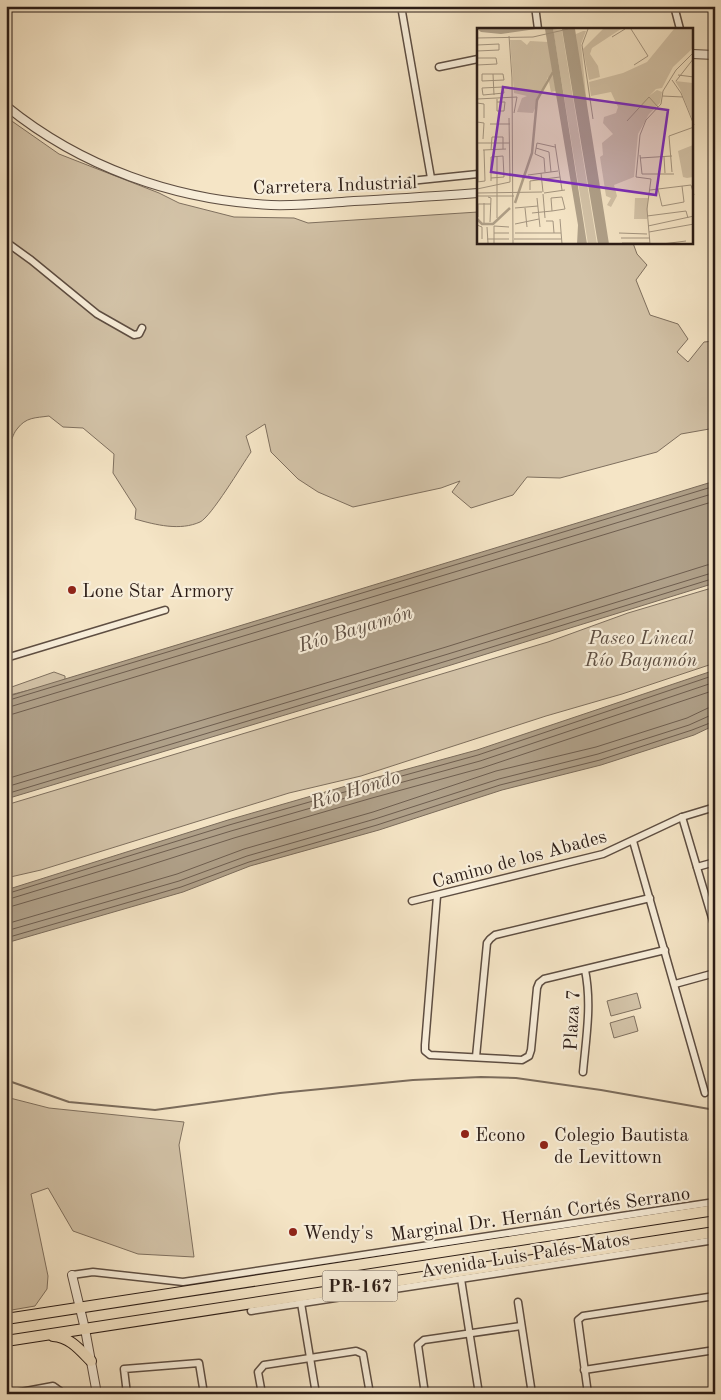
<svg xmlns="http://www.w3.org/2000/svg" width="721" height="1400" viewBox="0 0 721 1400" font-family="'Old Standard TT',serif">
<rect width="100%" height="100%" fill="#f5e5c6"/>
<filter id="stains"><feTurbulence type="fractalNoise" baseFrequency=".004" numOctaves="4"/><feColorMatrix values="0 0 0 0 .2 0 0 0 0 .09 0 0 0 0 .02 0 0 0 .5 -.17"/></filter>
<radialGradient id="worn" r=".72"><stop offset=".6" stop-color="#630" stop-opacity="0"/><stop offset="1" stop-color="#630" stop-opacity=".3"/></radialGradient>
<!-- green -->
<g fill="#d3c3a8" stroke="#7f705f">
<path d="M6,117L59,154L159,193L179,203L234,217L294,218L308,223L478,212V242L633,243L637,254L647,265L636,280L650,315L678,324L688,339L677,352L688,362L704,342L715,341V428L681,434L657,452L560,478L527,477L513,495L471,508L452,492L460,481L441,488L353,507L318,492L298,479L271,452L265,424L246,436L251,452C242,465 211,517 200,522C180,531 156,525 135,519L136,509L113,473L114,454L83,428L63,427L49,416C35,418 26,417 17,429C12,435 13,441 6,446Z"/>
<polygon points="715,587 715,663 622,694 546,716 361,776 289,793 41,870 6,878 6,805 548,642 628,613"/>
<polygon points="54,672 65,676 65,681 6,696 6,689"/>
<polygon points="637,993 641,1008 611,1016 607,1001"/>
<polygon points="634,1016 638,1031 614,1038 610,1023"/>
<polygon points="6,1097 49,1108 184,1122 179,1145 194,1257 138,1254 73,1231 48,1188 31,1194 48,1276 47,1289 35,1306 6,1311"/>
</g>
<!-- water -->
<g fill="#b0a18a" stroke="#7b6c5c">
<polygon points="715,481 715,583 451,665 6,799 6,697"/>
<polygon points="715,670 715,725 694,735 601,765 502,790 379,830 250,866 183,892 6,943 6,890 228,820 367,780 477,750"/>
</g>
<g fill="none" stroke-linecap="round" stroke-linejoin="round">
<!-- shore -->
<g stroke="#6e5e50" stroke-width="1">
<polyline points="6,701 715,486"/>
<polyline points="6,708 715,493"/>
<polyline points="6,715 13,714 715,501"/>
<polyline points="6,779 446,647 707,565 715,564"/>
<polyline points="6,787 448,654 715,572"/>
<polyline points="6,794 450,660 715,578"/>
<polyline points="6,894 229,825 369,785 478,755 715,675"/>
<polyline points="6,900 231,831 370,791 480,761 715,682"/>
<polyline points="6,908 128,872 234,838 372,798 482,768 715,690"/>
<polyline points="6,924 177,874 244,849 373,812 496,771 596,747 687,718 708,708 715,707"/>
<polyline points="6,931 179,881 247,856 375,819 499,779 598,754 689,725 709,716 715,715"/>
<polyline points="6,938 181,887 249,862 377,825 500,785 600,760 692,730 715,721"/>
</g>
<!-- stream -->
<polyline stroke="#7b6c5c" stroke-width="2" points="6,1080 69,1102 155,1110 280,1093 413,1080 481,1077 516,1078 601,1090 715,1110"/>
<!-- minor casing -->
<g stroke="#5e4e42" stroke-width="9">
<g id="minor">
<polyline points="401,6 431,178"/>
<polyline points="535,6 538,29"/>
<polyline points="674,6 680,29"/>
<polyline points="439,67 478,59"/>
<polyline points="410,181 478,174"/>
<polyline points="6,242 31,260 97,314 134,335 139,334 142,328"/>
<polyline points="6,658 165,610"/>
<polyline points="682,817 715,928"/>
<polyline points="633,841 705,1093"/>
<polyline points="697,867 715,862"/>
<polyline points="437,896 425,1045 425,1051 430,1055 522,1060 529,1056 531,1050 537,988 539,983 544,979 665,950"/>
<polyline points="412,901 603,854 682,817 715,807"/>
<polyline points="675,984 715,973"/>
<polyline points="476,1057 487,943 490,939 495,935 650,898"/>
<path d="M583,1072C586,1038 592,1004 585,970"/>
<polyline points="72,1275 93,1272 183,1282 715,1202"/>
<polyline points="461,1279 479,1394"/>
<polyline points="518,1302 532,1394"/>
<polyline points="301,1303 316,1394"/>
<polyline points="251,1311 715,1240"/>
<polyline points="584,1370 715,1350"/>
<polyline points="10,1394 53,1386 60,1391 61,1394"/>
<polyline points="127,1394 124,1369 199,1363 204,1394"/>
<polyline points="262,1394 258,1372 264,1365 356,1351 363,1354 370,1394"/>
<polyline points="425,1394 418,1345 424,1340 521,1326"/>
<polyline points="588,1394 578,1320 583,1316 715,1296"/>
</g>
</g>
<!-- tertiary casing -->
<g stroke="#5e4e42" stroke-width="10">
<g id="tertiary">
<polyline points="692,54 715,55"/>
<path d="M6,106C81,167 174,200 271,205C298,206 326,203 354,201C395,199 437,196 478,193"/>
<polyline points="72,1275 85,1329 97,1394"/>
</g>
</g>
<!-- primary casing -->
<g stroke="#2b1c16" stroke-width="12">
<g id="primary">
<polyline points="6,1319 715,1210"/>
<path d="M53,1336C70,1337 80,1350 91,1361"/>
<polyline points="6,1341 715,1232"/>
</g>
</g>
<!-- minor -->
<use href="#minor" stroke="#f8eeda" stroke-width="6"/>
<!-- tertiary -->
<use href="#tertiary" stroke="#f8eeda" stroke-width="8"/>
<!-- primary -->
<use href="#primary" stroke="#f5e5c6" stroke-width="10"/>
</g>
<!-- markers -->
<g fill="#8f2418" stroke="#f8eeda" stroke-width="2">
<circle cx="72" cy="590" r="5"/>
<circle cx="465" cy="1134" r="5"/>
<circle cx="544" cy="1145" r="5"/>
<circle cx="293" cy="1232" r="5"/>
</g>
<g text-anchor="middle" stroke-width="4.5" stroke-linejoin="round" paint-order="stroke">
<!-- shield labels -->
<rect fill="#f8eeda" stroke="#685b51" stroke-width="1" x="322.5" y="1270.5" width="75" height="31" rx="4"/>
<g font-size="18" font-weight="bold" fill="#2b1c16">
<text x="360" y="1292">PR-167</text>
</g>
<!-- street labels -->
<g font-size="19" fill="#2b1c16" stroke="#f8eeda">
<text transform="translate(335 184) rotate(-2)" y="7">Carretera Industrial</text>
<text transform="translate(519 858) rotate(-15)" y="7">Camino de los Abades</text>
<text transform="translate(571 1020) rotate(-87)" y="7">Plaza 7</text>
<text transform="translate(540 1213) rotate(-8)" y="7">Marginal Dr. Hernán Cortés Serrano</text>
<text transform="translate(525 1254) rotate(-9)" y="7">Avenida Luis Palés Matos</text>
</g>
<!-- poi labels -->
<g font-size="19" fill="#2b1c16" stroke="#f8eeda" text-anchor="start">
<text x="82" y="597">Lone Star Armory</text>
<text x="475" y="1141">Econo</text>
<text x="554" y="1141">Colegio Bautista<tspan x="554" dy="22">de Levittown</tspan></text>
<text x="303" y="1239">Wendy's</text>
</g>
<!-- park labels -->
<g font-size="19" font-style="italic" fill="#5d4e42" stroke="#f8eeda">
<text x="641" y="644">Paseo Lineal<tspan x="641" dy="22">Río Bayamón</tspan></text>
</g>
<!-- water labels -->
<g font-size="20" font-style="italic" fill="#605144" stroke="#f8eeda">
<text transform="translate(355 628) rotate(-17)" y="7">Río Bayamón</text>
<text transform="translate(355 789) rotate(-17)" y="7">Río Hondo</text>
</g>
</g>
<!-- overview -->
<g transform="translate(477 28)">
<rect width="216" height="216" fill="#f5e5c6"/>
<path d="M76,1L85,3L120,216H111ZM126,1H144L115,20L113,26L121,38L123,49L112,52L106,21ZM197,1H216V20L196,39L185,60L179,61L172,68L180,62L185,64L183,75L172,86L161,106L157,149L137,157L140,168L134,179L130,177L134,170L129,168L123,129L126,127L125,115L136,106L126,95L127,89L139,85L141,79L134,64L114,68L112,54L146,45L170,34ZM106,3H109L104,16L110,78L101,36L99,6ZM33,12H44L50,17L53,13L71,14L79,63L74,64L71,49L56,85L40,84L45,70L50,68L37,65ZM198,53L216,55V93L203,61ZM216,117V149L210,150L206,149L201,123ZM158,170H171L170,191H157Z" fill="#d3c3a8"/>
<path d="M0,1H59L24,6L4,4ZM68,1H76L77,6L110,216H100L101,197ZM85,1H98L132,216H121Z" fill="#b0a18a"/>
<path fill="none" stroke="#b0a18a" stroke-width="2.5" d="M38,175L55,125L60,72L76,44M0,191L5,196H16L33,180"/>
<path fill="none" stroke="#a49580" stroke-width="1" d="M111,1L105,17L116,91M154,1L171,28L157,37M32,8L35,50L36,216M135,9L148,1M0,10L56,9L91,1M0,17L22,16V22L0,23M0,30H19L20,36L0,37M5,46H26L27,52L5,53ZM16,46L17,67M201,47L217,49M195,52L204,65L217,97M199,53L217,30M5,60L26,59L27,65L6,67ZM185,68L206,69M0,71L40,69L37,85M20,71V83H27L28,74H20M0,75L7,76V90M150,93L172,69L181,79M0,94L7,95L6,111M13,96H33M1,115H33M78,116L85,162M59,120L72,124L74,144M1,122V154M6,122L29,121M14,122L15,109H26V121M163,127L165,146H197M187,129L188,145M163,130L195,128M68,144L67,130L58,126L60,115L78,119M195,144L192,108L217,99M64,145L66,164M51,147L81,143M14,150L27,149L26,128L14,129V153M0,154L8,153L7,122M0,161L33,154L32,90M181,161L185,178L207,174L205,158M53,162V153L83,149M173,162L214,157L217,167M0,165L65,164M67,165L88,162M66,166L68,190M0,168H37M11,169L14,170L13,194M60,170L63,199M38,180L61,178M48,180L50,199M55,185L75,183L88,181L85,169L74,170L75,183M170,188L209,183L211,190M1,189V176H14M20,190V128M83,191L85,216M69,193H76L77,205M7,195V175M38,196L62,191M0,197L5,199V211M171,198L217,188M10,199L11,215M172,204L217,196M17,205H32M38,205H84M142,205L170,206M144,210H172M10,211H32M37,211H84M145,215H173M17,216V198L32,199M173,216L170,181L174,151L159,149L163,107L169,92L184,76L186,63L199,42L217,24M185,216L209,213"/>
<path fill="#7b2cbf" fill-opacity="0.15" stroke="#7b2cbf" stroke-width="2.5" d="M26,59L191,82L179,167L14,144Z"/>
<rect width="216" height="216" fill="none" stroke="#2b1c16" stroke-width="2.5"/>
</g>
<!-- margin -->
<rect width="721" height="1400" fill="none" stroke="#f5e5c6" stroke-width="25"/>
<rect x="8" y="8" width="706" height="1385" fill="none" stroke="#2b1c16" stroke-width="2.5"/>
<rect x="12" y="12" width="696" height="1375" fill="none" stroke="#2b1c16"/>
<rect width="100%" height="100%" filter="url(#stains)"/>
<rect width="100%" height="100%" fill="url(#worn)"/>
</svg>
